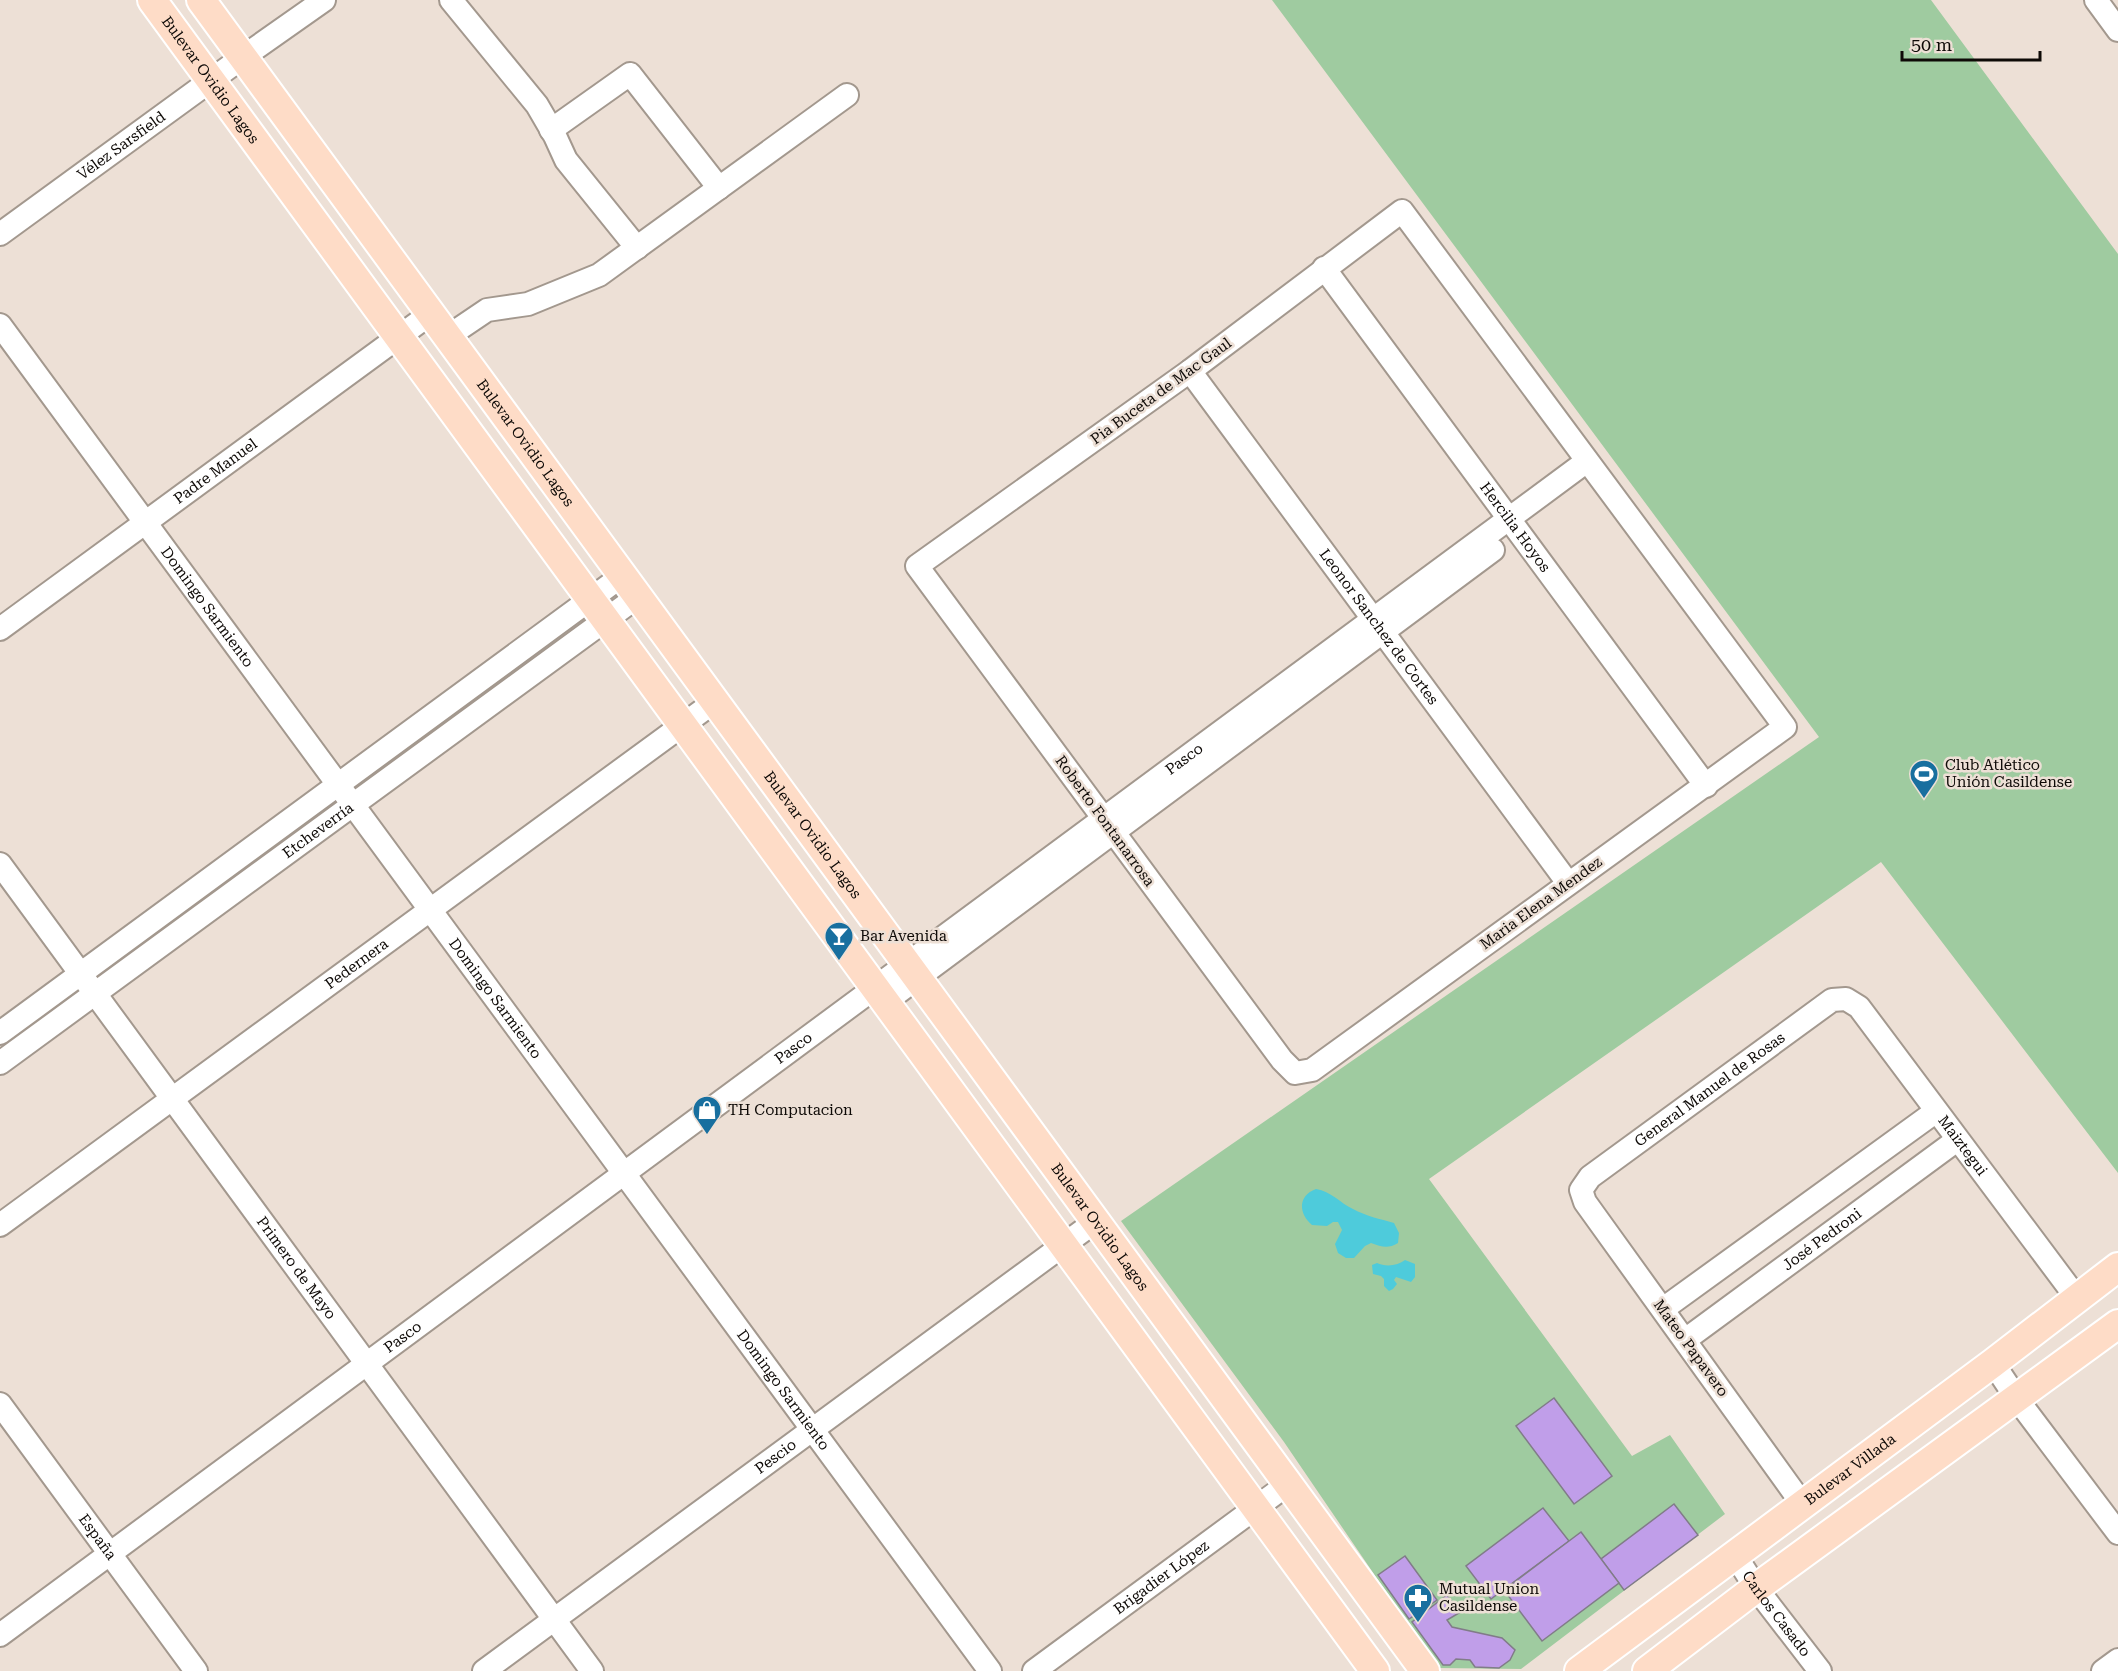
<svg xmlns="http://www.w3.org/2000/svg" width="2118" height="1671" viewBox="0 0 2118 1671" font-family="'Roboto Serif',serif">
<rect width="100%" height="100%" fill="#ede0d6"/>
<!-- green -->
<polygon fill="#9fcba0" points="1272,0 1931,0 2118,254 2118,1173 1881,862 1429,1179 1632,1456 1670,1435 1725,1514 1521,1669 1438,1668 1284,1442 1121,1221 1819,737"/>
<!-- water -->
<g fill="#4ecbdb">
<path d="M1316,1189C1331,1191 1340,1203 1353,1209C1366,1216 1380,1219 1394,1223L1399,1233L1398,1243C1388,1249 1382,1247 1371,1243L1365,1246L1354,1258H1346L1338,1253L1335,1244L1342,1230L1338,1222H1333L1327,1226L1312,1225C1299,1214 1297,1196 1316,1189Z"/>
<path d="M1405,1260L1415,1264V1277L1411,1282L1396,1277L1394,1280L1397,1284L1393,1289L1389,1291L1384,1286V1279L1381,1276L1373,1274L1372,1265L1377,1263C1385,1267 1398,1266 1405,1260Z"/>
</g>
<!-- building -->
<g fill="#c09ee9" stroke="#817c88" stroke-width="1.5">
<polygon points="1554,1398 1612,1476 1574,1504 1516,1426"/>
<polygon points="1674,1504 1698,1535 1624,1590 1601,1559"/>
<polygon points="1543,1508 1569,1541 1491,1599 1466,1566"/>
<polygon points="1581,1532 1619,1583 1542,1641 1504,1590"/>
<polygon points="1405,1556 1437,1600 1409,1619 1378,1575"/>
<polygon points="1447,1595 1459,1613 1447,1620 1452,1627 1502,1638 1515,1650 1510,1660 1499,1668 1475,1667 1470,1660 1456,1659 1450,1665 1443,1665 1412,1622"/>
</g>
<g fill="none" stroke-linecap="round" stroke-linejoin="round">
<!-- minor casing -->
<g stroke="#a3988e" stroke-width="26">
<g id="minor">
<polyline points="451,0 537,105 555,136 566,160 637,248"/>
<polyline points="2096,0 2118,30"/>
<polyline points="551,130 630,74 719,188"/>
<polygon points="1402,211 1785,727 1312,1070 1295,1073 1282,1060 917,566 1190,371"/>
<path id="s1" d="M0,234L243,57L324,0"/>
<path id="s2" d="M1324,268L1706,786"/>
<path id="s3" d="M0,325L990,1671"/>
<polyline points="447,337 487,310 528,304 599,275 847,95"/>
<path id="s4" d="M1190,371L1568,883"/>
<path id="s5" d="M0,629L430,314"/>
<path id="s6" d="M0,864L592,1671"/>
<polyline points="885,1002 1493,550"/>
<polyline points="0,1033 622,576"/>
<path id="s7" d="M0,1063L637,597"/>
<path id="s8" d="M0,1225L714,702"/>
<polyline points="1663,1309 1935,1112"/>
<path id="s9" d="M1685,1340L1957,1140"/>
<polyline points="1993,1363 2017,1399 2118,1533"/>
<path id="s10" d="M0,1404L196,1671"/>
<path id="s11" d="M1803,1505L1585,1202L1581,1190L1590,1177L1832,1000L1846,999L1859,1007L2076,1297"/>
<path id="s12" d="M1735,1555L1756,1588L1820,1671"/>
<path id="s13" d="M0,1635L1587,461"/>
<path id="s14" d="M484,1671L1096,1221"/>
<path id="s15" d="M1034,1671L1288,1484"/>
<polyline points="2103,1671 2118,1660"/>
</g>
</g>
<!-- major casing -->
<g stroke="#fff" stroke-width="32">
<g id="major">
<path id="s16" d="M152,0L1375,1671"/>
<path id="s17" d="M201,0L1425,1671"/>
<path id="s18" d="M1579,1671L1993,1363L2118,1267"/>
<polyline points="1647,1671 1756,1588 2118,1324"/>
</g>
</g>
<!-- minor -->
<use href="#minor" stroke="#fff" stroke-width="22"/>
<!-- major -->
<use href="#major" stroke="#fedcc7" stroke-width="28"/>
</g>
<!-- icons -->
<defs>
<g id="stadium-pin" transform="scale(1.5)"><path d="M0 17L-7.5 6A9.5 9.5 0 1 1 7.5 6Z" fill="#186f9f" stroke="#ede0d6"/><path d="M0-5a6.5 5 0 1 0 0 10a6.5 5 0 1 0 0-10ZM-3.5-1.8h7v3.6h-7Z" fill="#fff"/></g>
<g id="bar-pin" transform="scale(1.5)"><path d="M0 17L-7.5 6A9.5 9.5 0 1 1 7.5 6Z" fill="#186f9f" stroke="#ede0d6"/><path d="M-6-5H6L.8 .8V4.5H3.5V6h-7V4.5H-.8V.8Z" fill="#fff"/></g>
<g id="shop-pin" transform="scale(1.5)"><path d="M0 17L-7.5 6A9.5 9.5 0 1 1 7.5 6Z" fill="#186f9f" stroke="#ede0d6"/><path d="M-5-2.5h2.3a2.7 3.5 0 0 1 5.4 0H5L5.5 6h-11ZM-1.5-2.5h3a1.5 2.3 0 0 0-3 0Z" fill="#fff"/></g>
<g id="pharmacy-pin" transform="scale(1.5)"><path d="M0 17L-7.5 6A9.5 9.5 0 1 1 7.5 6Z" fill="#186f9f" stroke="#ede0d6"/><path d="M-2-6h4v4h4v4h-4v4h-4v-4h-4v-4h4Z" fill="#fff"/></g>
</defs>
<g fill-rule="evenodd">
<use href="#stadium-pin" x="1924" y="774"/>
<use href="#bar-pin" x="839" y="936"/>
<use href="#shop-pin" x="707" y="1110"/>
<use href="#pharmacy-pin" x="1418" y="1598"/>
</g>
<g text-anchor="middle" stroke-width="5" stroke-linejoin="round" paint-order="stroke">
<!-- street labels -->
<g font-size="15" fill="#0e0a07" stroke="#ede0d6">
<text dy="5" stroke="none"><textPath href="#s16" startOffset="99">Bulevar Ovidio Lagos</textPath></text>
<text dy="5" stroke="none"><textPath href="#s1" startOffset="150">Vélez Sarsfield</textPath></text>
<text transform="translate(1161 391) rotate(-36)" y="5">Pia Buceta de Mac Gaul</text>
<text dy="5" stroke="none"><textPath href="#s17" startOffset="549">Bulevar Ovidio Lagos</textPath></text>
<text dy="5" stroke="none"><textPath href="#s5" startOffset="267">Padre Manuel</textPath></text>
<text dy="5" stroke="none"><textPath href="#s2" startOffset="322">Hercilia Hoyos</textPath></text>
<text dy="5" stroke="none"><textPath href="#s3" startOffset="350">Domingo Sarmiento</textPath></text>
<text dy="5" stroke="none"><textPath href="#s4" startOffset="318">Leonor Sanchez de Cortes</textPath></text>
<text dy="5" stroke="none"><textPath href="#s13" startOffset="1473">Pasco</textPath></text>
<text transform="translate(1105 821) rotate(54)" y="5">Roberto Fontanarrosa</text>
<text dy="5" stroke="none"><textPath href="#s7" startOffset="394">Etcheverría</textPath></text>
<text dy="5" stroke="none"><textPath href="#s17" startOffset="1035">Bulevar Ovidio Lagos</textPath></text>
<text transform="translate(1541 903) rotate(-36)" y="5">Maria Elena Mendez</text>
<text dy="5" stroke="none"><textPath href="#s8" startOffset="442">Pedernera</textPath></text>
<text dy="5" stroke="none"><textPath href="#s3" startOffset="836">Domingo Sarmiento</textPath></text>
<text dy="5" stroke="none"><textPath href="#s13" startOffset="987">Pasco</textPath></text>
<text dy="5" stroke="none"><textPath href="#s11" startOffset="550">General Manuel de Rosas</textPath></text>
<text dy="5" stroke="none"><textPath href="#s11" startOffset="904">Maiztegui</textPath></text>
<text dy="5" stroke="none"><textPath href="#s17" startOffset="1521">Bulevar Ovidio Lagos</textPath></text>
<text dy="5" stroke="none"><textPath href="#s9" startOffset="170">José Pedroni</textPath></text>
<text dy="5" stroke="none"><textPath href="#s6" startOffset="501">Primero de Mayo</textPath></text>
<text dy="5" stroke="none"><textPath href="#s13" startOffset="501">Pasco</textPath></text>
<text transform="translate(1691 1348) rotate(54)" y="5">Mateo Papavero</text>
<text dy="5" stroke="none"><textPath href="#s3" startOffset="1322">Domingo Sarmiento</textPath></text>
<text dy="5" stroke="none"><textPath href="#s14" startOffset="362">Pescio</textPath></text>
<text dy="5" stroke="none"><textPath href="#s18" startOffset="338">Bulevar Villada</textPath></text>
<text dy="5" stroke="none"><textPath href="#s10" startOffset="165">España</textPath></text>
<text dy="5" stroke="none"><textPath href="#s15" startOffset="158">Brigadier López</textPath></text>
<text dy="5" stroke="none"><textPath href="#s12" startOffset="72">Carlos Casado</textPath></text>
</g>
<!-- poi labels -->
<g font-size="15" fill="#0e0a07" stroke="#ede0d6" text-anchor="start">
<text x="1945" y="770">Club Atlético<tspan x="1945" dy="17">Unión Casildense</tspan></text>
<text x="860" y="941">Bar Avenida</text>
<text x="728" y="1115">TH Computacion</text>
<text x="1439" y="1594">Mutual Union<tspan x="1439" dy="17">Casildense</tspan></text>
</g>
</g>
<!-- scale -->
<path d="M1902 51v9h138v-9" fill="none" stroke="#0e0a07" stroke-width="3"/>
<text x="1911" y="51" font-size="18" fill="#0e0a07" stroke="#ede0d6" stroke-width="4.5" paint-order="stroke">50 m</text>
</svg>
